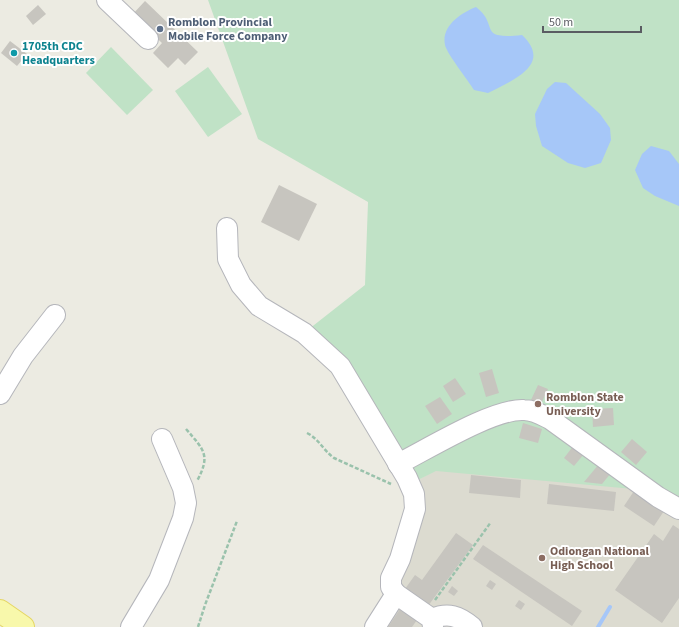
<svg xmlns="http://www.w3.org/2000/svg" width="679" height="627" viewBox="0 0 679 627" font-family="'Source Sans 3',sans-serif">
<rect width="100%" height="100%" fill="#ecebe2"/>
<!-- education -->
<polygon fill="#dcdbd0" points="679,334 679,627 382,627 418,480"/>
<!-- green -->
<g fill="#c0e2c6">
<polygon points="208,0 679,0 679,519 633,489 436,471 418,480 309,329 365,285 368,202 258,139"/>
<polygon points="111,47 153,90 127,115 86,73"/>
<polygon points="208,67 242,114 208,137 175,91"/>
</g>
<!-- water -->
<g fill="#a6c7f8">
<path d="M476,7C500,25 476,40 522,35C554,65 511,81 488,93L474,90C468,80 447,54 445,45C441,26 461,13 476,7Z"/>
<polygon points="555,82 566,83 600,114 610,128 611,140 601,163 585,168 568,163 542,146 536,126 535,114 547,89"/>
<polygon points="651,146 669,151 679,164 679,206 655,196 643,188 635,170 642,154"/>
</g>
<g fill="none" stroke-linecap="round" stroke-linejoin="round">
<!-- stream -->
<polyline stroke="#a6c7f8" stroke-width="4" points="598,627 610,607"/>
</g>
<!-- building -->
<g fill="#c7c5bf">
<polygon points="145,1 198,52 185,65 178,58 168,68 153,53 162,43 132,15"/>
<polygon points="38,5 46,14 33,25 26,16"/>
<polygon points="10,41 27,54 17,66 1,53"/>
<polygon points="279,185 317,204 299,241 261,222"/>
<polygon points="492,369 499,393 486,397 479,373"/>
<polygon points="455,378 466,394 453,402 443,386"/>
<polygon points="538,385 548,389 541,404 531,400"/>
<polygon points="440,397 452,414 437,424 425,406"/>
<polygon points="613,408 614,425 593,427 592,409"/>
<polygon points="523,423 542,429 538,443 519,438"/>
<polygon points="632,439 647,452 636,465 621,452"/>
<polygon points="574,445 584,454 574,466 564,458"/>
<polygon points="599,464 611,473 602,484 584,482"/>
<polygon points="471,475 521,480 520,498 469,493"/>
<polygon points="549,484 616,492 614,511 547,504"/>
<polygon points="634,491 664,511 654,526 624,506"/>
<polygon points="673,525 679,529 679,598 662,623 615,590 654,534 663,541"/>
<polygon points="456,533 473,545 428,606 405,589 415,575 422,580"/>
<polygon points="483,545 582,611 572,626 473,559"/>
<polygon points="490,580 496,584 492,590 486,586"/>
<polygon points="452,586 458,591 454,596 448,592"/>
<polygon points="519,600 525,604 521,610 515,606"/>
<polygon points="400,609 417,620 412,627 388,627"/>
</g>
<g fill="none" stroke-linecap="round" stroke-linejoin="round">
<!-- minor casing -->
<g stroke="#b5b6bb" stroke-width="22">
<g id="minor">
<polyline points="107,0 148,39"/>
<polyline points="227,228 228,259 241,285 259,306 304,333 340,366 407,478 414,494 415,509 400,559 391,578 391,587 396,594"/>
<polyline points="0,394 23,356 55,315"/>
<path d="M398,464C428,449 494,408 524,410C534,410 542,415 550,419L658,497L679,509"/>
<path d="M432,619C448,612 459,616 472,627"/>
<polyline points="131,627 159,580 183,518 186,503 183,488 162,439"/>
<polyline points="375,627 396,594 432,619 433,627"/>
</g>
</g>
<!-- major casing -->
<g stroke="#e5d662" stroke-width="24">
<polyline id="major" points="0,611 23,627"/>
</g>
<!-- path -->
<g stroke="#9ac2ac" stroke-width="2.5" stroke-dasharray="4 2" stroke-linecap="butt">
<path d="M186,429C204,450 211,455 197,481"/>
<path d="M307,433C319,439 323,450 334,458L391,484"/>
<polyline points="435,600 491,522"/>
<polyline points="198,627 205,605 237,521"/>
</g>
<!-- minor -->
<use href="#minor" stroke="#fff" stroke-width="20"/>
<!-- major -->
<use href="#major" stroke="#f8f8ab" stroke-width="22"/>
</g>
<!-- markers -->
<circle fill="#5c6f8a" stroke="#fff" stroke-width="1.5" cx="160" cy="29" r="4"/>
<circle fill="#0f9aa8" stroke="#fff" stroke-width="1.5" cx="14" cy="53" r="4"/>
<g fill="#8d6e63" stroke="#fff" stroke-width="1.5">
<circle cx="538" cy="404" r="4"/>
<circle cx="542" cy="558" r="4"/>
</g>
<g text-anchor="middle" stroke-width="4" stroke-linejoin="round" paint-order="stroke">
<!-- service labels -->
<g font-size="12" font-weight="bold" fill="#4e5e75" stroke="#fff" text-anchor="start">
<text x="168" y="26">Romblon Provincial<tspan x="168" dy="14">Mobile Force Company</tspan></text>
</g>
<!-- culture labels -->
<g font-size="12" font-weight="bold" fill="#0d838f" stroke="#fff" text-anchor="start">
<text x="22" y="50">1705th CDC<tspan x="22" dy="14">Headquarters</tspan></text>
</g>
<!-- education labels -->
<g font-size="12" font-weight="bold" fill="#785e54" stroke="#fff" text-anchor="start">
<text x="546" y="401">Romblon State<tspan x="546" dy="14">University</tspan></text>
<text x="550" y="555">Odiongan National<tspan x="550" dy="14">High School</tspan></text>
</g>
</g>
<!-- scale -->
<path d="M543 26v6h98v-6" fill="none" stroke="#5a5c62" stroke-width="2"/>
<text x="549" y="26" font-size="12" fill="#5a5c62" stroke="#ffffff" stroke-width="3" paint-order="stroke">50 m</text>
</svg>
